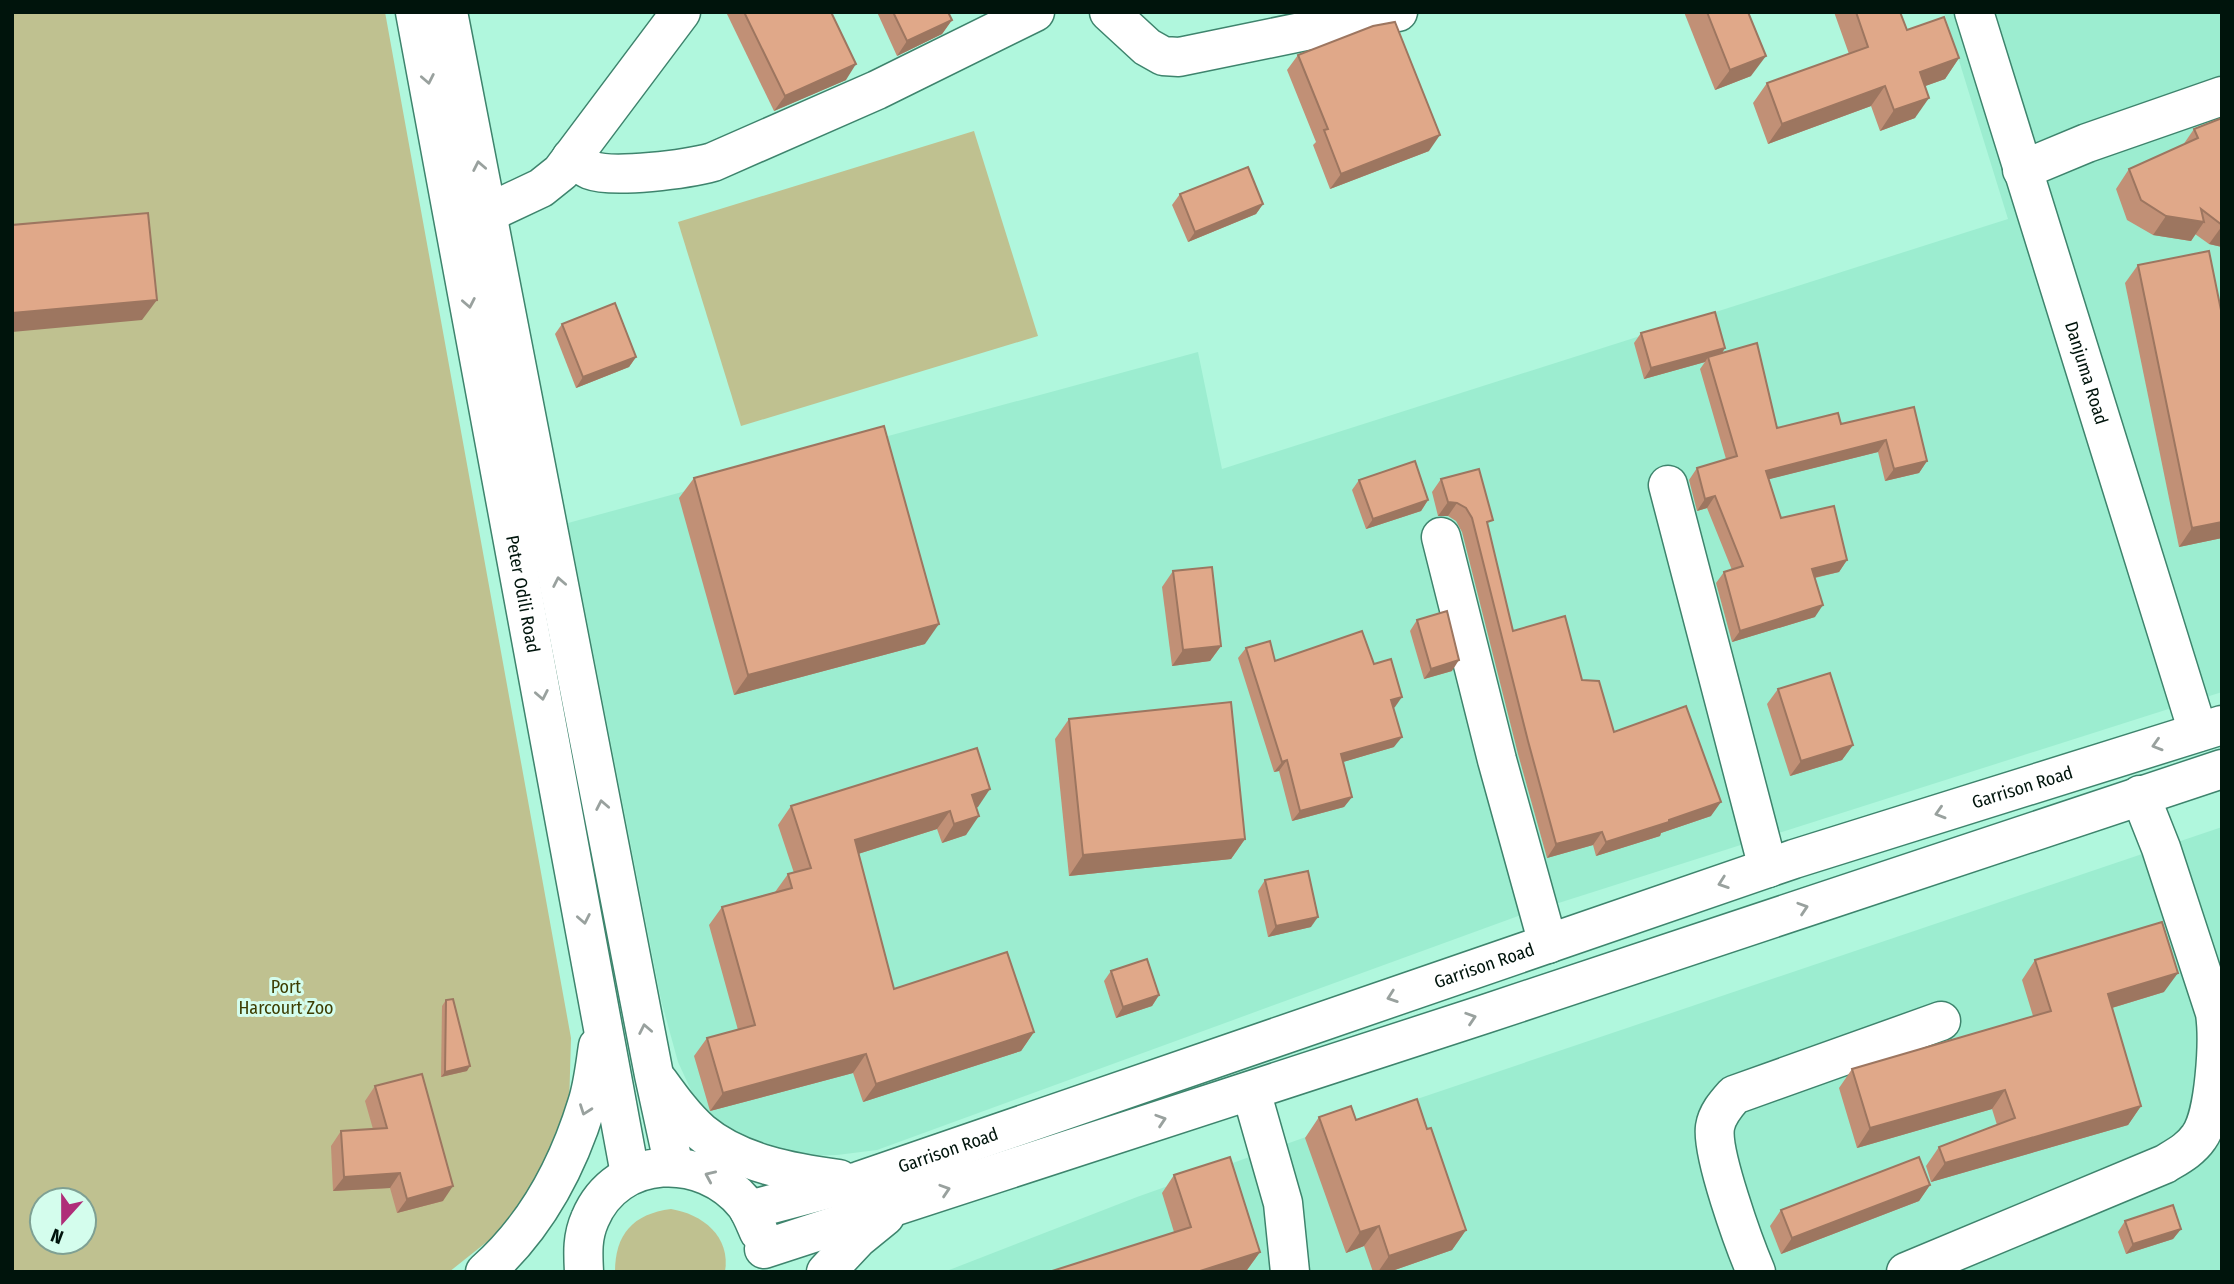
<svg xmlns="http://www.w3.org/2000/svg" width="2234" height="1284" viewBox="0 0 2234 1284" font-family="'Fira Sans Condensed',sans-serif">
<rect width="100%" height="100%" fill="#b0f7dd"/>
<!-- built -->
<g fill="#9cedd0">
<polygon points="1944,12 2222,12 2222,692 1521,915 877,1150 837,1155 798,1156 737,1137 710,1119 696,1101 678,1062 661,1000 568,523 1198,352 1222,469 2008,219"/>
<polygon points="2222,827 2222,1272 944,1272 1137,1197 1337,1126"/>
</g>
<!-- green -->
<g fill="#bfc190" fill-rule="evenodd">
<path d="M12,12H385L571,1038L569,1107L525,1201L493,1237L449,1272H12ZM42,1200H84V1242H42Z"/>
<polygon points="974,131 1038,336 741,426 678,222"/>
<path d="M671,1209C702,1214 731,1236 725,1272H615C615,1234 633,1214 671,1209Z"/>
</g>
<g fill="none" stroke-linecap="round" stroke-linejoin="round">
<!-- minor casing -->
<g stroke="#3e846d" stroke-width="41">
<g id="minor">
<polyline points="1109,12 1147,47 1163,56 1179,57 1398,12"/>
<path id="s1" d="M1974,12L2198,732"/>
<path d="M571,158C577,162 583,167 590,170C613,179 688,169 713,162L877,90L1035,12"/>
<polyline points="2022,170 2087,143 2222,96"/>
<polyline points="488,213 541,188 561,172 681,12"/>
<polyline points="1668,485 1768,868"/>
<polyline points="1441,537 1497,760 1548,944"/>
<polyline points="1251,1091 1283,1203 1290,1272"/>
<path d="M1756,1272C1744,1244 1711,1153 1715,1127C1717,1114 1726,1104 1734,1095L1941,1021"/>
<path d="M1906,1272L2165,1164C2178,1156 2190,1150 2199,1137C2215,1115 2219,1041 2215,1013L2161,848L2140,795"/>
</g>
</g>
<!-- major casing -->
<g stroke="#3e846d" stroke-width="41">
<g id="major">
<path id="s2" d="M415,12L630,1174"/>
<polyline points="448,12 654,1075 674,1167"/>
<path d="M659,1082C672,1100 685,1118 701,1132C738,1163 793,1173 839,1179"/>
<path id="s3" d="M749,1210L859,1181L1794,859L2222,725"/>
<polyline points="764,1249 1485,1014 2222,769"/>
<path d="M485,1272C536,1227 567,1169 587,1104C593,1086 595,1065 598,1046"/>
<path d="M584,1272C583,1253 582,1237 590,1219C617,1154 703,1152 745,1204C751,1212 755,1223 759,1232"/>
<polyline points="826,1272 858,1238 885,1216"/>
</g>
</g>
<!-- minor -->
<use href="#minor" stroke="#fff" stroke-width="38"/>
<!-- major -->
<use href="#major" stroke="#fff" stroke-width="38"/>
</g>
<!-- wall -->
<g fill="#c19076">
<polygon points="726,12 831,12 846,80 774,111"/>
<polygon points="877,12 948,12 952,20 942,34 897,56"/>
<polygon points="1684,12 1748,12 1751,76 1715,90"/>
<polygon points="1834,12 1900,12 1907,30 1959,58 1945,79 1925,86 1915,118 1880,131 1871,106 1768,144 1753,103 1767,83 1849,54"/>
<polygon points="1298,55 1429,151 1330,189 1313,145 1316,142 1287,70"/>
<polygon points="2222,118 2222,247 2209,244 2195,234 2191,241 2153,235 2127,220 2116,189 2129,169 2183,145 2194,129"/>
<polygon points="1180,194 1263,204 1256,214 1188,242 1172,205"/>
<polygon points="2138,265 2222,538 2179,547 2125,283"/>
<polygon points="562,324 636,357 629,367 576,388 555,334"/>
<polygon points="1641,333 1725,348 1722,353 1777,428 1841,424 1914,407 1927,461 1919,473 1885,481 1878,452 1769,479 1781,518 1847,560 1839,572 1815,578 1815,617 1732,642 1716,583 1724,572 1732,570 1707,508 1697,511 1689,480 1697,468 1726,459 1700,369 1705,362 1644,379 1634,343"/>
<polygon points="694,478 925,644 734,695 679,498"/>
<polygon points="1441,479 1488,527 1513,631 1582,680 1614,732 1711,816 1661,833 1660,836 1596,856 1593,845 1547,858 1518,754 1462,532 1456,521 1448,516 1438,516 1432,492"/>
<polygon points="1359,480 1428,500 1421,511 1366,529 1352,490"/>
<polygon points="1173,571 1221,646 1210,661 1172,666 1162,587"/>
<polygon points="1417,620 1452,671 1424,679 1410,631"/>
<polygon points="1246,648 1275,661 1374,664 1395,707 1394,708 1394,747 1343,762 1352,797 1344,807 1292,821 1279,771 1274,772 1238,658"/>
<polygon points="1778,689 1853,745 1842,760 1790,776 1767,704"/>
<polygon points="1069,719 1245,839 1231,859 1069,876 1055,739"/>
<polygon points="791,806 978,807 976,808 966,835 942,843 937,829 858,854 894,989 1034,1032 1021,1051 863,1102 853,1073 710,1111 694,1056 707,1038 738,1030 709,925 722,907 775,892 788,874 794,873 778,825"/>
<polygon points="1265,880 1311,927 1268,937 1258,891"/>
<polygon points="2035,960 2164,992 2112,1008 2141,1106 2128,1125 1931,1182 1926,1166 1939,1147 1997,1125 1992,1109 1857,1148 1839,1088 1852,1069 2033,1016 2022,980"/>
<polygon points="1111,971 1159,995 1152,1006 1116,1018 1104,981"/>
<polygon points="446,1000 467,1071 441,1077 442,1006"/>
<polygon points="375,1086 443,1201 397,1213 390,1188 333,1191 331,1146 341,1131 373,1129 365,1101"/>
<polygon points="1319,1117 1356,1120 1427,1129 1466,1230 1452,1250 1389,1272 1373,1272 1364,1246 1346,1253 1305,1138"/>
<polygon points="1174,1175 1260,1252 1247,1270 1174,1232 1162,1193"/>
<polygon points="1930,1185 1919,1201 1781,1254 1770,1226 1781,1210"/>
<polygon points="2125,1221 2181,1229 2173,1239 2126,1254 2118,1232"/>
</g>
<!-- shaded-wall -->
<g fill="#9d7660">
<polygon points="952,20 942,34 897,56 907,41"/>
<polygon points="1766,56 1751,76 1715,90 1730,70"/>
<polygon points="1959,58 1945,79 1906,93 1920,72"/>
<polygon points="856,64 846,80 774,111 785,96"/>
<polygon points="1885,86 1871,106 1768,144 1782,124"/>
<polygon points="1929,98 1915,118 1880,131 1894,110"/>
<polygon points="1440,135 1429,151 1330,189 1341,174"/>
<polygon points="1263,204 1256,214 1188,242 1195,232"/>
<polygon points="2166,216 2204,222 2191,241 2153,235"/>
<polygon points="2222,226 2222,247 2209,244"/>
<polygon points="157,300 142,320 12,332 12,313"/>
<polygon points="1725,348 1718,359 1708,357 1705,362 1644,379 1651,368"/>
<polygon points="636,357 629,367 576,388 583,377"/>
<polygon points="1886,440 1878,452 1758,482 1766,471"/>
<polygon points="1927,461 1919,473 1885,481 1894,469"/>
<polygon points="1715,496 1707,508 1697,511 1705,499"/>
<polygon points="1428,500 1421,511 1366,529 1373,519"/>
<polygon points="1448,502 1457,503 1448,516 1438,516"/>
<polygon points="2222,522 2222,538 2179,547 2192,528"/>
<polygon points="1847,560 1839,572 1804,580 1812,569"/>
<polygon points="1823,605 1815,617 1732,642 1740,631"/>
<polygon points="939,624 925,644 734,695 748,675"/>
<polygon points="1221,646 1210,661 1172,666 1183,650"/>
<polygon points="1459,660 1452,671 1424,679 1431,669"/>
<polygon points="1402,697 1395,707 1384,710 1391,700"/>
<polygon points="1402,737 1394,747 1333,765 1341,754"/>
<polygon points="1853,745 1842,760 1790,776 1801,761"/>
<polygon points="1287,760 1279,771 1274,772 1282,762"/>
<polygon points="990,789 978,807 959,813 972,795"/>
<polygon points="1352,797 1344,807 1292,821 1300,811"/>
<polygon points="1721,802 1711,816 1661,833 1660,836 1596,856 1606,842"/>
<polygon points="950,811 937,829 842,859 855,840"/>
<polygon points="979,816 966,835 942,843 954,824"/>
<polygon points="1602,832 1593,845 1547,858 1556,844"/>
<polygon points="1245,839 1231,859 1069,876 1083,855"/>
<polygon points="1318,917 1311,927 1268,937 1276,926"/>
<polygon points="2178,973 2164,992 2095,1013 2108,994"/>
<polygon points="1159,995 1152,1006 1116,1018 1123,1007"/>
<polygon points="1034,1032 1021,1051 863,1102 876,1084"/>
<polygon points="866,1054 853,1073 710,1111 723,1093"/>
<polygon points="470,1066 467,1071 441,1077 445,1072"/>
<polygon points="2005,1090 1992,1109 1857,1148 1870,1128"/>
<polygon points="2141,1106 2128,1125 1931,1182 1945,1163"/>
<polygon points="400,1173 390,1188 333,1191 344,1177"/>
<polygon points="1930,1185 1919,1201 1781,1254 1792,1238"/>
<polygon points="453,1186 443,1201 397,1213 407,1199"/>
<polygon points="1379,1226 1364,1246 1346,1253 1360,1232"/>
<polygon points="2181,1229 2173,1239 2126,1254 2133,1244"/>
<polygon points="1466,1230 1452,1250 1389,1272 1378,1272 1389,1256"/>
<polygon points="1260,1252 1247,1270 1242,1272 1197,1272"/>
</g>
<!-- building -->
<g fill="#e0a889" stroke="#9d7660" stroke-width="2">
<polygon points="744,12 831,12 856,64 785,96"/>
<polygon points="893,12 948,12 952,20 907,41"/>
<polygon points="1707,12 1748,12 1766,56 1730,70"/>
<polygon points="1856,12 1900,12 1907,30 1944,17 1959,58 1920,72 1929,98 1894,110 1885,86 1782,124 1767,83 1868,47"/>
<polygon points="1395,22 1440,135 1341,174 1324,130 1328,129 1298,55 1373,26"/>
<polygon points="2222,118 2222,225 2201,209 2204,222 2166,216 2141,200 2129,169 2198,138 2194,129"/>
<polygon points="1248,167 1263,204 1195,232 1180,194"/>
<polygon points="148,213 157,300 12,313 12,225"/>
<polygon points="2209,251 2222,315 2222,522 2192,528 2138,265"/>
<polygon points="615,303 636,357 583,377 562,324"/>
<polygon points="1715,312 1725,348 1651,368 1641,333"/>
<polygon points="1757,343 1777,428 1838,413 1841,424 1914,407 1927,461 1894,469 1886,440 1766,471 1781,518 1834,506 1847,560 1812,569 1823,605 1740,631 1724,572 1743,566 1715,496 1705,499 1697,468 1737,456 1708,357"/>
<polygon points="884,426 939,624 748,675 694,478"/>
<polygon points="1415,461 1428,500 1373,519 1359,480"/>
<polygon points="1479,469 1493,520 1487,522 1513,631 1565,616 1582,680 1599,681 1614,732 1686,706 1721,802 1669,820 1669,822 1606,842 1602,832 1556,844 1528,741 1472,518 1466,508 1457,503 1448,502 1441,479"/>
<polygon points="1212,567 1221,646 1183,650 1173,571"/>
<polygon points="1447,611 1459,660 1431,669 1417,620"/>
<polygon points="1362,631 1374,664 1391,659 1402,697 1391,700 1402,737 1341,754 1352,797 1300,811 1287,760 1282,762 1246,648 1270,641 1275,661"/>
<polygon points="1830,673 1853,745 1801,761 1778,689"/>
<polygon points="1231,702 1245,839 1083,855 1069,719"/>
<polygon points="977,748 990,789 972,795 979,816 954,824 950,811 855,840 894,989 1007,952 1034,1032 876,1084 866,1054 723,1093 707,1038 755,1025 722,907 792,888 788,874 811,868 791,806"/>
<polygon points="1308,871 1318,917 1276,926 1265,880"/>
<polygon points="2162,922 2178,973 2108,994 2141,1106 1945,1163 1939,1147 2015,1118 2005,1090 1870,1128 1852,1069 2051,1011 2035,960"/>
<polygon points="1147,959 1159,995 1123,1007 1111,971"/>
<polygon points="453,999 470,1066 445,1072 446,1000"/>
<polygon points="422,1074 453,1186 407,1199 400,1173 344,1177 341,1131 387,1128 375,1086"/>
<polygon points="1417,1099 1427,1129 1431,1128 1466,1230 1389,1256 1379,1226 1360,1232 1319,1117 1351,1106 1356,1120"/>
<polygon points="1230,1157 1260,1252 1197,1272 1049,1272 1191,1227 1174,1175"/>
<polygon points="1919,1157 1930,1185 1792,1238 1781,1210"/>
<polygon points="2173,1205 2181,1229 2133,1244 2125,1221"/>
</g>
<!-- one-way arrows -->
<defs><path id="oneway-chevron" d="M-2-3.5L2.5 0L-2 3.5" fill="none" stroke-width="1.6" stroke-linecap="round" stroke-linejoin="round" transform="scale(1.75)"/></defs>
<g stroke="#99a19e">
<use href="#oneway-chevron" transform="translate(428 79) rotate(79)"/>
<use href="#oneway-chevron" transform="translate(479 166) rotate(-101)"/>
<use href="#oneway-chevron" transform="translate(469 303) rotate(79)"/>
<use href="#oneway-chevron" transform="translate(559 582) rotate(-101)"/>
<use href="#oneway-chevron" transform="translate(542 695) rotate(79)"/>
<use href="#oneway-chevron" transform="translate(2157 745) rotate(163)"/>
<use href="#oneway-chevron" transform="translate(602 805) rotate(-101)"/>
<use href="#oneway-chevron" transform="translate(1940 813) rotate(163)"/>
<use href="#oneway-chevron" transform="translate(1723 883) rotate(161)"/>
<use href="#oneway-chevron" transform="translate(1803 908) rotate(-18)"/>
<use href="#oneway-chevron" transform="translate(584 919) rotate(79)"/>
<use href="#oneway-chevron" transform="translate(1392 997) rotate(161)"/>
<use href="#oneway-chevron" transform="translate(1471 1018) rotate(-18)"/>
<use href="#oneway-chevron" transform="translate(645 1029) rotate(-101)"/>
<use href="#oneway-chevron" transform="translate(585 1110) rotate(110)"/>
<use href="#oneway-chevron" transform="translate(1161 1120) rotate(-18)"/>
<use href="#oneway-chevron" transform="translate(710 1176) rotate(-156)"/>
<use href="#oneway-chevron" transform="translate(945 1190) rotate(-18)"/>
</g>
<g text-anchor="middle" stroke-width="6" stroke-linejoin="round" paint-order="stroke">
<!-- street labels -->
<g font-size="18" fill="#00140c" stroke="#d4fded">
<text dy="6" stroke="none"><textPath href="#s1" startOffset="378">Danjuma Road</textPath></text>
<text dy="6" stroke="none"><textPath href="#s2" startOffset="592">Peter Odili Road</textPath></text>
<text dy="6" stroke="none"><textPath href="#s3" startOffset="1342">Garrison Road</textPath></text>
<text dy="6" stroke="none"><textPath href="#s3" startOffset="775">Garrison Road</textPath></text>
<text dy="6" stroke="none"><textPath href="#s3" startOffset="208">Garrison Road</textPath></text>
</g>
<!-- park labels -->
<g font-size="18" fill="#3d3d02" stroke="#d4fded">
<text x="286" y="993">Port<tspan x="286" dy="21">Harcourt Zoo</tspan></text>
</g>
</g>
<!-- border -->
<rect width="2234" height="1284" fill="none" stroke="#00140c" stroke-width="28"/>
<!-- north arrow -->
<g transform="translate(63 1221) rotate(201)"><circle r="33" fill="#d4fded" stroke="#7fa093" stroke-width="2"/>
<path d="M0-5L12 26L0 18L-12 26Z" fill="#af2d78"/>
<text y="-10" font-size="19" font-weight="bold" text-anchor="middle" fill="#00140c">N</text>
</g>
</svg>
